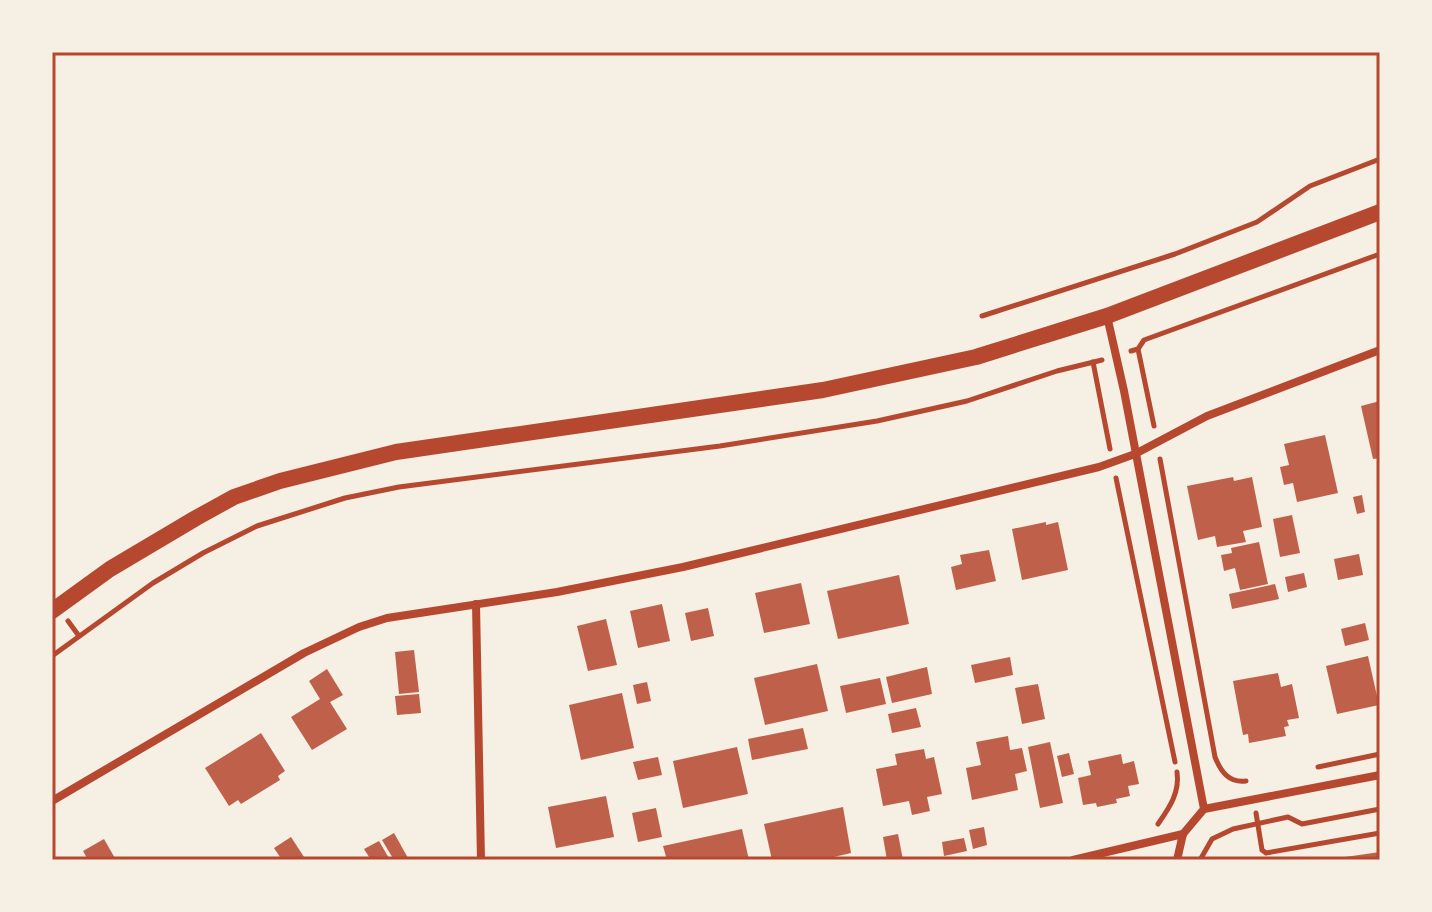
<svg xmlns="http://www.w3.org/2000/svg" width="1432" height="912" viewBox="0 0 1432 912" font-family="Ubuntu,sans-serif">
<rect width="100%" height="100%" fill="#f6efe4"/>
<!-- building -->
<g fill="#bf614a">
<polygon points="1380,401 1380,458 1373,459 1361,406"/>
<polygon points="1325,435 1338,493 1297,502 1293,483 1284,485 1280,467 1289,465 1284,444"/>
<polygon points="1233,477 1234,481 1252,477 1262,527 1243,531 1246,542 1217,547 1215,536 1198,540 1187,486"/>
<polygon points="1362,495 1365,512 1357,514 1353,497"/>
<polygon points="1292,515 1300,553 1280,557 1273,519"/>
<polygon points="1046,522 1046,525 1058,522 1068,570 1022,580 1012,529"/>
<polygon points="1259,542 1268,584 1240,590 1235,568 1224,571 1221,555 1232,553 1231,548"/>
<polygon points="989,550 996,581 956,590 951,567 962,564 960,555"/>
<polygon points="1359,554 1363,575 1338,580 1334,559"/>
<polygon points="1304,573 1307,587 1288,592 1285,577"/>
<polygon points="899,575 909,624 838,639 827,591"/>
<polygon points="801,583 810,624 764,633 755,593"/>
<polygon points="1275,584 1279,599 1232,609 1229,594"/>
<polygon points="662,604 670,641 638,648 630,611"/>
<polygon points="708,608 714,636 691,641 685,613"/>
<polygon points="606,619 617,665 588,671 577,626"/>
<polygon points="1365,623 1369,640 1345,646 1341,629"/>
<polygon points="414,650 419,692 399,694 395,652"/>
<polygon points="1368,656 1379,705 1337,714 1326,666"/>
<polygon points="1010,657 1013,675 975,683 971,665"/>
<polygon points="817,664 828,711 765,725 754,678"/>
<polygon points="927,667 932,694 892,703 886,677"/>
<polygon points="327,669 343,695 330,702 347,729 312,750 291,717 320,699 309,681"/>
<polygon points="1278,673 1281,687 1292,684 1299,718 1287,720 1289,726 1284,727 1286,736 1249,743 1248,734 1243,735 1233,681"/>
<polygon points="880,678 886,704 846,713 840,686"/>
<polygon points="647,682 651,701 637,704 633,685"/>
<polygon points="1038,684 1045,719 1022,724 1015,688"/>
<polygon points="622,693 634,748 581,760 569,705"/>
<polygon points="419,694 421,713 397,715 395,696"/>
<polygon points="916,708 921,727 892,733 888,714"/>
<polygon points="803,728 808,749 752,760 748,739"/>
<polygon points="261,733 285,771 278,776 280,780 241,804 238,800 229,806 205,768"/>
<polygon points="1008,736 1010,750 1022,748 1027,771 1015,774 1018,790 972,800 966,768 981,765 976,742"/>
<polygon points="1050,742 1063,803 1040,808 1028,747"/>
<polygon points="737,747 748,794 683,808 673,761"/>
<polygon points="924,749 926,759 934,757 942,794 927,797 930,811 912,815 909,801 883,806 876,769 897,765 895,754"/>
<polygon points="1069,753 1074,774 1062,777 1057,756"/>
<polygon points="1121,754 1123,764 1134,761 1139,784 1128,786 1130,796 1116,799 1117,803 1097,807 1096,803 1083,805 1078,778 1091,775 1088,761"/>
<polygon points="658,757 662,775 638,780 633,762"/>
<polygon points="606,796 614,837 556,848 548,807"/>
<polygon points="843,807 851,853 821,860 772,860 764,824"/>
<polygon points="656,808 662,837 638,842 632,813"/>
<polygon points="984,827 987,845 973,849 969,830"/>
<polygon points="742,829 749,860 667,860 663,846"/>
<polygon points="394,833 408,858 404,860 394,860 382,840"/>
<polygon points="898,834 903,860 887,860 883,837"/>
<polygon points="291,837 306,860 282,860 274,848"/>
<polygon points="964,838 967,851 944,856 942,842"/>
<polygon points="104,839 116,860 88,860 83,851"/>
<polygon points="379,841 390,860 371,860 364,849"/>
<polygon points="1380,852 1380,860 1346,860 1345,857"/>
</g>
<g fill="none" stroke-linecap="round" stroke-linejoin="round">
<!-- path -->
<g stroke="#b5482f" stroke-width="5">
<polyline points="982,316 1175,254 1257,222 1310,186 1380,159"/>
<polyline points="1138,349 1154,426"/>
<polyline points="1131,351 1138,349 1144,340 1380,254"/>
<polyline points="1093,362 1110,449"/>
<path d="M1160,459L1215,757C1221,772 1229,783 1246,781"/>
<polyline points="1116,478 1175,762"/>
<polyline points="68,621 79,636"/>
<polyline points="52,656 153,583 203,553 257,526 345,498 399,487 720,446 877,421 967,401 1057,371 1102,360"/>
<polyline points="1318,767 1380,754"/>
<polyline points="1256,813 1262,850 1266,853 1380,833"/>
<path d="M1158,824C1169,808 1180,793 1177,772"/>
<polyline points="1200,860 1212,839 1233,829 1288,817 1302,824 1380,809"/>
</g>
<!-- minor -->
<g stroke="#b5482f" stroke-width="8">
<polyline points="1107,316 1124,391 1204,809 1183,834 1177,860"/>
<polyline points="476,604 481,860"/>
<polyline points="52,801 304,653 359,627 387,618 557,592 683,567 1099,467 1135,454 1207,416 1380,350"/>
<polyline points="1204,809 1380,775"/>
<polyline points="1073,860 1183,834"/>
</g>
<!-- secondary -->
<polyline stroke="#b5482f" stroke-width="16" points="52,611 110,569 196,518 234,497 280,481 396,452 823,390 976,357 1107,316 1380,212"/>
</g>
<!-- border -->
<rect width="1432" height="912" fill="none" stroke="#f6efe4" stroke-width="108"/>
<rect x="54" y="54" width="1324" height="804" fill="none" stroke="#b5482f" stroke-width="3"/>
</svg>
